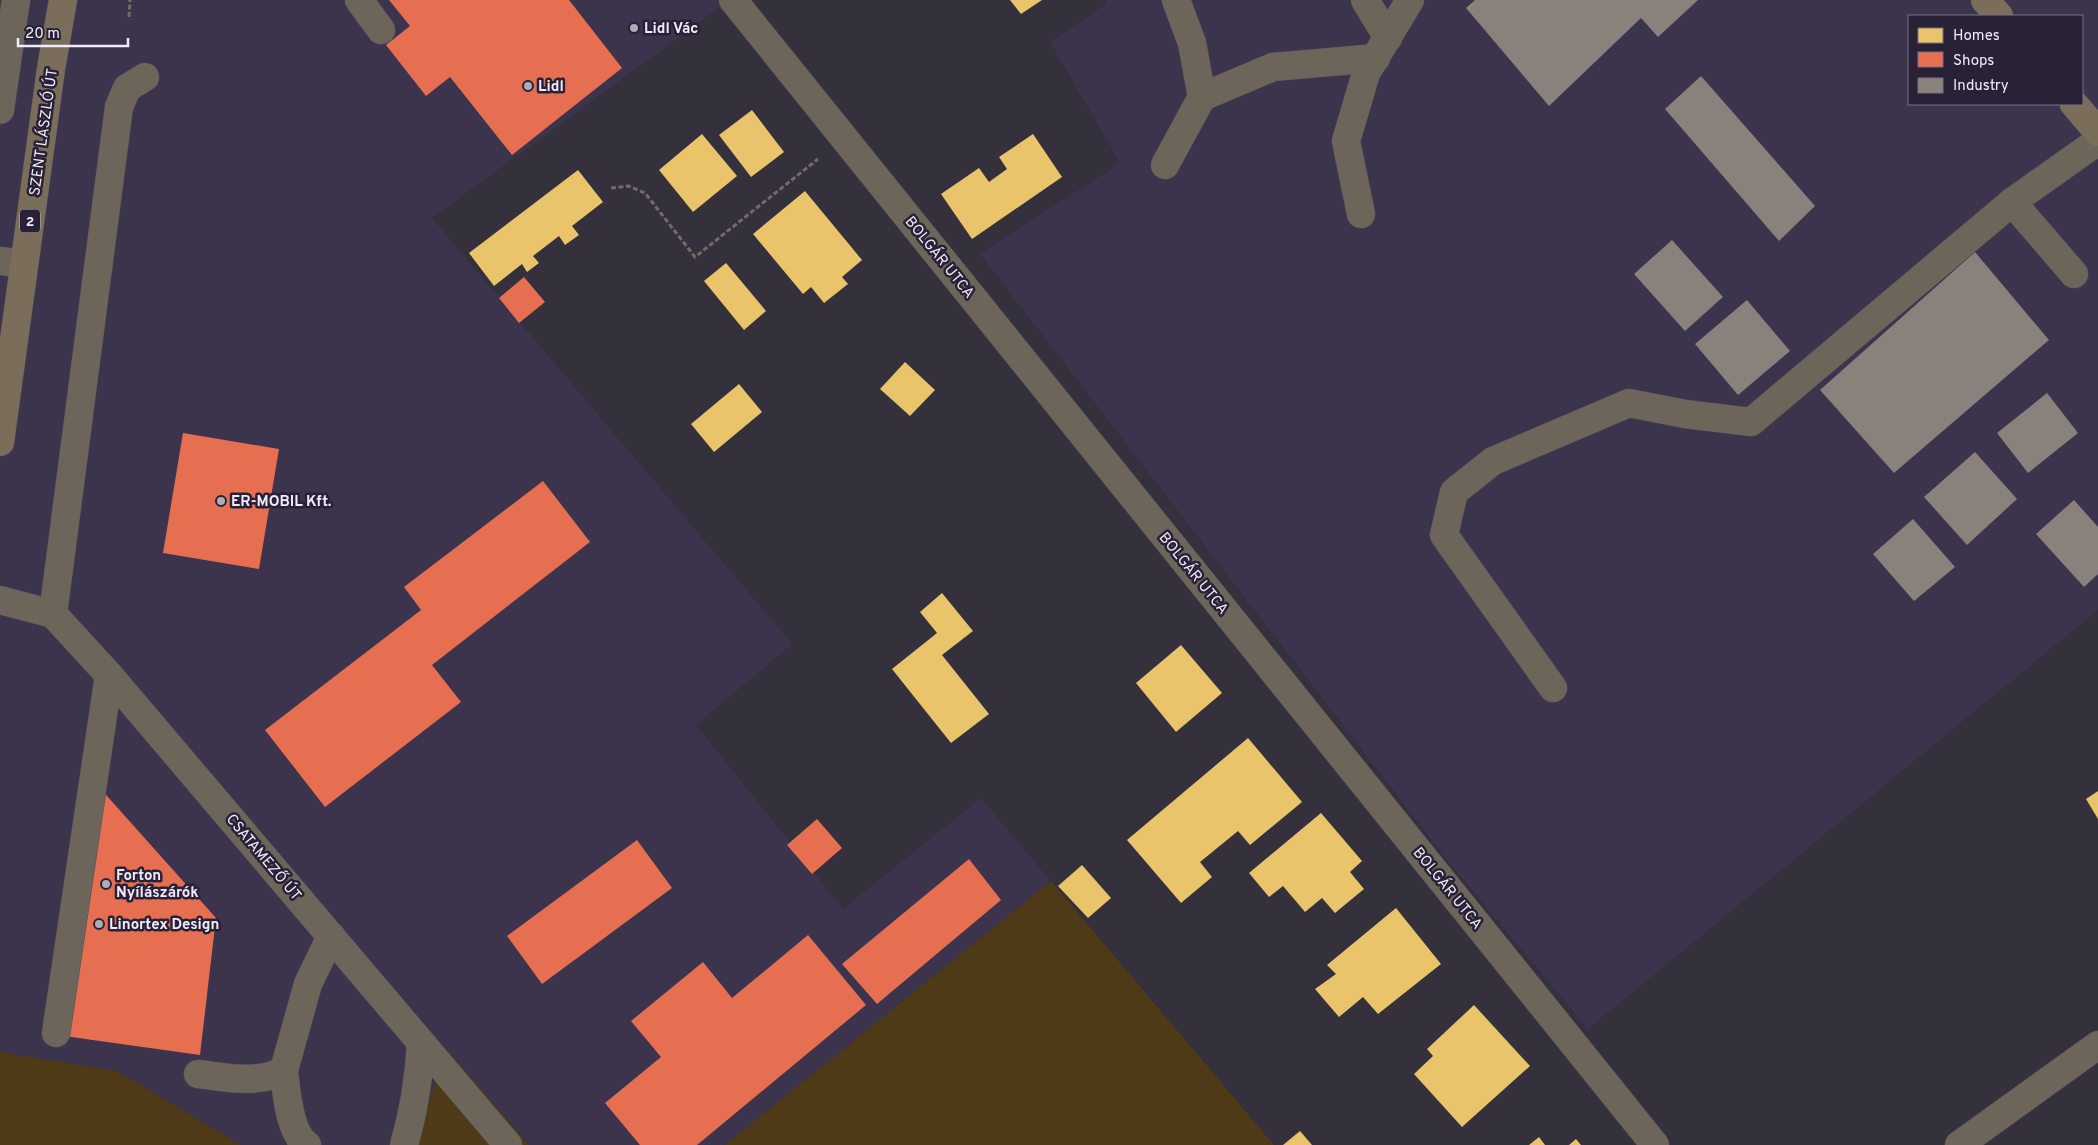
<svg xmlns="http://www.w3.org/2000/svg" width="2098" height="1145" viewBox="0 0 2098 1145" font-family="Overpass,sans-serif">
<rect width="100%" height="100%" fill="#34303c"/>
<!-- built -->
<g fill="#3c334d" fill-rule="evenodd">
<polygon points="0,0 730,0 432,218 792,644 696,725 843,909 981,798 1051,881 725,1145 529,1145 447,1050 415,1145 241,1145 117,1071 0,1052"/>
<path d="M1105,0H2098V610L1588,1029L1447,860L980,254L1120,163L1050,42L1107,3ZM1909,16H2082V104H1909Z"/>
</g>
<!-- green -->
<g fill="#4e3a16">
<polygon points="1051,881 1274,1145 725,1145"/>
<polygon points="447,1049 529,1145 415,1145"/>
<polygon points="0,1052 117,1071 241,1145 0,1145"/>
</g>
<!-- homes -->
<g fill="#e9c46a">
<polygon points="1010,0 1042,0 1021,14"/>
<polygon points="752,110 784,152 751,177 719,135"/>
<polygon points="702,134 737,176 693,212 659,170"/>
<polygon points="1033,134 1062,177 972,239 941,194 979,168 989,182 1007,169 999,157"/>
<polygon points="578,170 603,202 572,226 579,235 565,245 559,236 533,256 539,263 527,272 522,264 494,286 469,253"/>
<polygon points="805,191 862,260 842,277 848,284 824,303 811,287 803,294 753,234"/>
<polygon points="726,263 766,311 744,330 704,281"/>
<polygon points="905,362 935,390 910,416 880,389"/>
<polygon points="739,384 762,412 714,452 691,424"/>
<polygon points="942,593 973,631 942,655 989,714 951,743 892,669 937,633 920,612"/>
<polygon points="1181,645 1222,693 1176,732 1136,683"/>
<polygon points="1248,738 1302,802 1250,845 1238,831 1200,862 1212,877 1181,903 1127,840"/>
<polygon points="2098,791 2098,819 2086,799"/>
<polygon points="1321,813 1362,861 1350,872 1364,889 1335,913 1322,898 1305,912 1283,886 1269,897 1249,873"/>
<polygon points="1082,865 1111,898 1088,918 1058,886"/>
<polygon points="1396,908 1441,964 1378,1014 1363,997 1339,1017 1315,989 1336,974 1327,965"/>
<polygon points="1474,1005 1530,1066 1462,1127 1414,1074 1433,1056 1427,1049"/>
<polygon points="1300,1131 1312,1145 1283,1145"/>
<polygon points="1539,1137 1545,1145 1529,1145"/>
<polygon points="1576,1139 1581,1145 1569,1145"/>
</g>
<!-- shops -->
<g fill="#e76f51">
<polygon points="389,0 569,0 622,68 512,155 450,77 426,96 386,45 410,26"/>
<polygon points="524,277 545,302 519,323 499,298"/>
<polygon points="183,433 279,449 259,569 163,553"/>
<polygon points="543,481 590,542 432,665 461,702 325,807 265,730 421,610 404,587"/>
<polygon points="99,787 216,918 200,1055 64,1036"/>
<polygon points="817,819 842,848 812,874 787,845"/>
<polygon points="637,840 672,888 542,984 507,936"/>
<polygon points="969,859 1001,900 877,1004 842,964"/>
<polygon points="808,935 866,1005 697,1145 640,1145 605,1103 661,1057 631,1021 703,962 732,998"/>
</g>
<!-- industry -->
<g fill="#8a817c">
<polygon points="1475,0 1698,0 1658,37 1641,18 1549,106 1466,8"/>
<polygon points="1701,76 1815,206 1779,241 1665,109"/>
<polygon points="1672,240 1723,297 1685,331 1634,274"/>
<polygon points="1975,252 2049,340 1894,473 1820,390"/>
<polygon points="1747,300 1790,351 1738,395 1695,344"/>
<polygon points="2047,393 2078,433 2028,473 1997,433"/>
<polygon points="1975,452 2017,499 1967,545 1924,497"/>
<polygon points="2074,500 2098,527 2098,574 2084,587 2036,534"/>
<polygon points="1913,519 1955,567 1914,601 1873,554"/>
</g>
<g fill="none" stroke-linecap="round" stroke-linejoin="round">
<!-- minor casing -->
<g stroke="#534f5a" stroke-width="29">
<g id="minor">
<polyline points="359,0 381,30"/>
<polyline points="733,0 1655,1145"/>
<polyline points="1365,0 1388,38"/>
<polyline points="1202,97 1273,67 1376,58"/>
<polyline points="0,110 16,0"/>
<polyline points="1165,165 1202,97 1192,43 1176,0"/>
<polyline points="2012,202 2074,274"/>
<polyline points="1361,214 1346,141 1366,73 1410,0"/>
<polyline points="0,261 24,264"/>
<polyline points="0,600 53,614 109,675 508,1145"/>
<polyline points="53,614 119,107 127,88 145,77"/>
<polyline points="1553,688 1444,535 1454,492 1493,461 1629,403 1685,414 1751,422 2012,202 2098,141"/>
<polyline points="56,1033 109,675"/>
<path d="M284,1070C286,1090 289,1133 307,1145"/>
<path d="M198,1074C226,1077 259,1085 284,1070L308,984L331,936"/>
<path d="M404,1145C414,1111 419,1078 421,1043"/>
<polyline points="1959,1145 2098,1045"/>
</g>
</g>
<!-- major casing -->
<g stroke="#534f5a" stroke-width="29">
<g id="major">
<polyline points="1985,0 1999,16"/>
<polyline points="2074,104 2098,132"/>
<polyline points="0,442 51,69 63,0"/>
</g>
</g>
<!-- path -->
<g stroke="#726c67" stroke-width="3" stroke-dasharray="5 2.5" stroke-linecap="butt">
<polyline points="129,17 130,0"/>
<polyline points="611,188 629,186 645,193 695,257 818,159"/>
</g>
<!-- minor -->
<use href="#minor" stroke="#6d645a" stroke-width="28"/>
<!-- major -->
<use href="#major" stroke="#7a6e5b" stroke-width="28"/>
</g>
<!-- markers -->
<g fill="#aeaab8" stroke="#292136" stroke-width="2">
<circle cx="634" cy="28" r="5"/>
<circle cx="528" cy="86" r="5"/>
<circle cx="221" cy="501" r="5"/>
<circle cx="106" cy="884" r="5"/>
<circle cx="99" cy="924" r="5"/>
</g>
<g text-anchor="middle" stroke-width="5" stroke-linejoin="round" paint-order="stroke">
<!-- shield labels -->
<rect fill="#292136" stroke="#b4aebf" stroke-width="1" x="20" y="209.5" width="20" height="23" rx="4"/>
<g font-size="14" font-weight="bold" fill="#f0ebfa">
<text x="30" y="226">2</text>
</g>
<!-- poi labels -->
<g font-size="15" font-weight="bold" fill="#f0ebfa" stroke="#292136" text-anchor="start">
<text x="644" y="33">Lidl Vác</text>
<text x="538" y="91">Lidl</text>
<text x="231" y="506">ER-MOBIL Kft.</text>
<text x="116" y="880">Forton<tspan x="116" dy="17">Nyílászárók</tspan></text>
<text x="109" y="929">Linortex Design</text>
</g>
<!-- street labels -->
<g font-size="15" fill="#f0ebfa" stroke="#292136">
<text transform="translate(43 132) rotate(-82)" y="5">SZENT LÁSZLÓ ÚT</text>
<text transform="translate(940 257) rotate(51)" y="5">BOLGÁR UTCA</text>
<text transform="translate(1194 573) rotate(51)" y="5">BOLGÁR UTCA</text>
<text transform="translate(264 857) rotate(50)" y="5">CSATAMEZŐ ÚT</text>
<text transform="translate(1448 888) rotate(51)" y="5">BOLGÁR UTCA</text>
</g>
</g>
<!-- legend -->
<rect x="1908" y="15" width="175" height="90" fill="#292136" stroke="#797284"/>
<rect x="1918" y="28" width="25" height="15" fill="#e9c46a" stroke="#797284"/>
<text x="1953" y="40" font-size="15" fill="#f0ebfa">Homes</text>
<rect x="1918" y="52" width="25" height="15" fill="#e76f51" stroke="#797284"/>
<text x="1953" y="65" font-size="15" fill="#f0ebfa">Shops</text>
<rect x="1918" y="78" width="25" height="15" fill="#8a817c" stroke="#797284"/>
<text x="1953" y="90" font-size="15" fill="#f0ebfa">Industry</text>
<!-- scale -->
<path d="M18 38v8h110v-8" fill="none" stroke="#f0ebfa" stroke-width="2.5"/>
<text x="25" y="38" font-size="15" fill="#f0ebfa" stroke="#292136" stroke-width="4" paint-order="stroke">20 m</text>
</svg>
